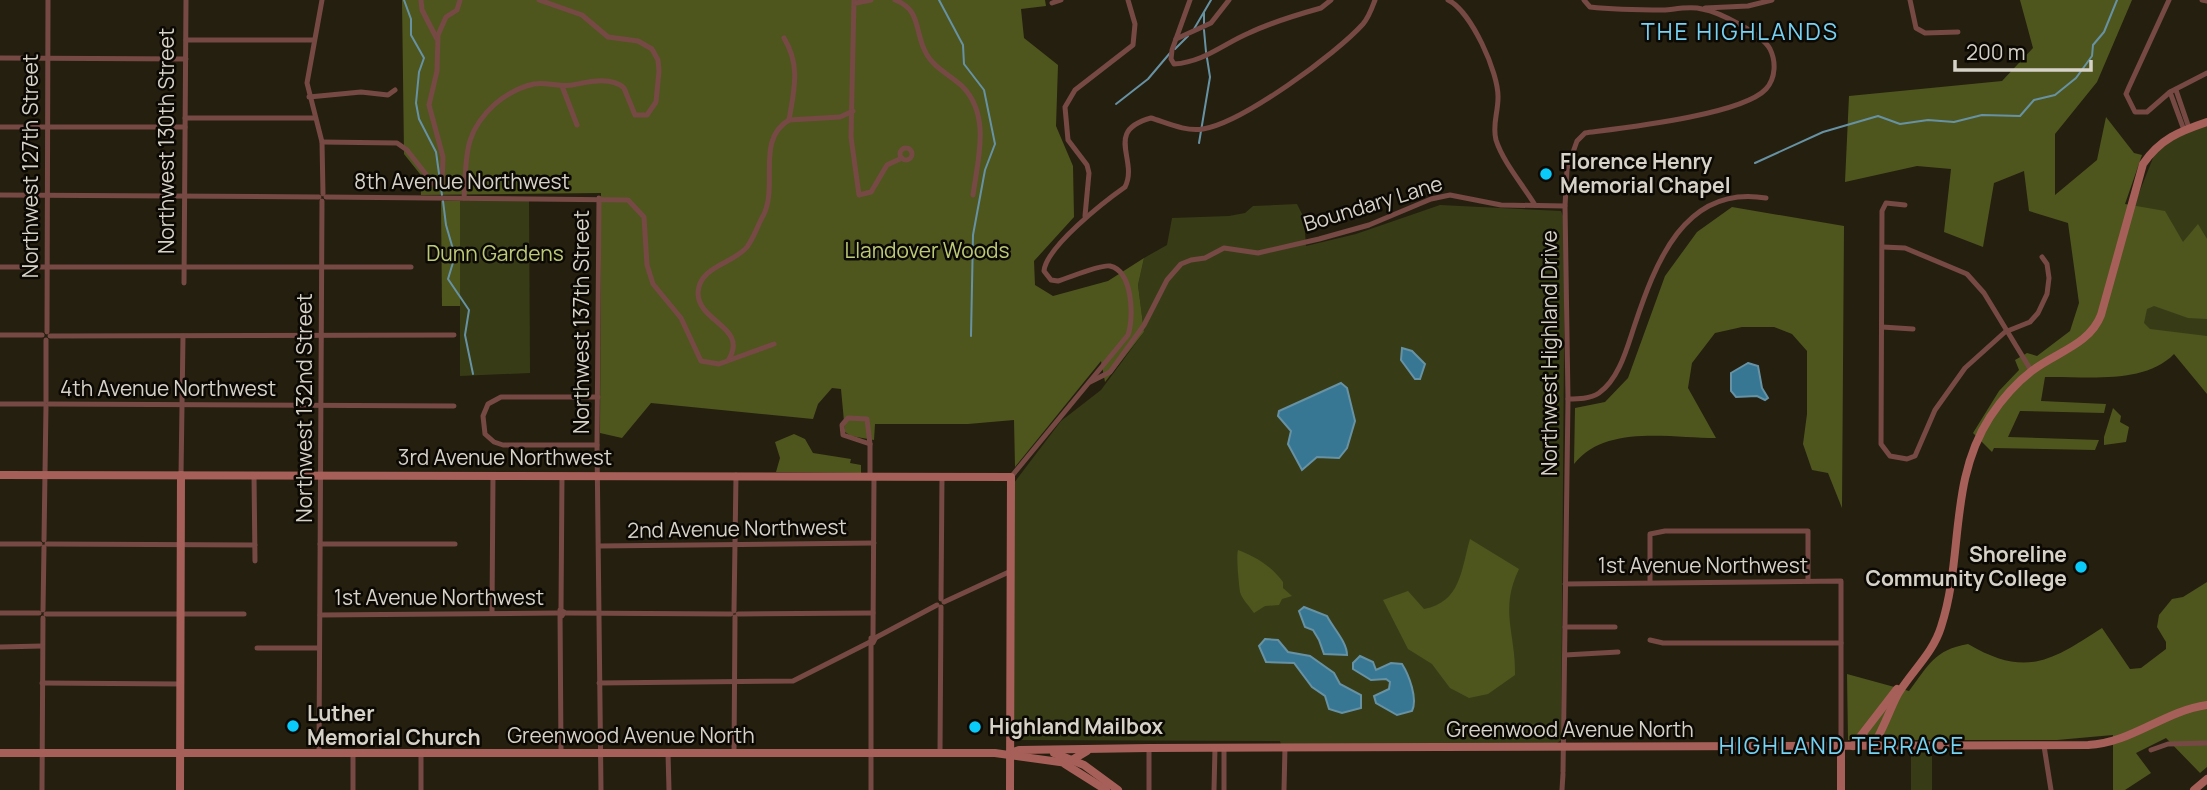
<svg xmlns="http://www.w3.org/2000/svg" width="2207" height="790" viewBox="0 0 2207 790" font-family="Manrope,sans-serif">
<rect width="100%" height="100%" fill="#251f0f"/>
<!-- green -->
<g fill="#373c16">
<polygon points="2207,125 2207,341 2101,321 2133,208 2155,153 2187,131"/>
<polygon points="529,200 530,373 460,376 460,201"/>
<polygon points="1297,204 1304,218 1306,246 1356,234 1440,205 1561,211 1565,221 1561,740 1556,744 1281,745 1280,741 1014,740 1014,483 1061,421 1101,390 1144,332 1138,285 1144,258 1167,245 1172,218 1229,216 1245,213 1253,206"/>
<rect x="1911" y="752" width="21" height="38"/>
</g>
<!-- forest -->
<g fill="#4e561e">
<polygon points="402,0 1045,0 1046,6 1021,9 1024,38 1058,65 1056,126 1073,166 1074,217 1034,261 1035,285 1053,296 1108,281 1144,258 1138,285 1144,332 1105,382 1101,361 1015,467 1014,420 968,424 875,424 874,440 851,436 845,432 841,389 832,388 818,404 813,419 651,403 622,438 600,433 601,193 421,195 420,174 404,154"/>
<path d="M2020,0H2132L2097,82L2055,134V195L2097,160L2106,117L2134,153L2142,155L2125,204L2165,211L2183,242L2198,224L2207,239V319L2188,318L2154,306L2147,309L2144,323L2150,329L2207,336V394L2174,354C2144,385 2085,376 2045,377L2041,401L2106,404L2104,413L2020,411L2008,437L2099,440L2095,450L1994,448L1992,452L1973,433L1999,391L2019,370L2015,360L2027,353L2037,356L2070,331L2079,303L2068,223L2029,211L2024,171L1994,183L1983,247L1944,232L1951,169L1917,166L1845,182L1849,96L2002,81L2033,48Z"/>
<polygon points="441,201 460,201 460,306 442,306"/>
<path d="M1732,207L1844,226L1842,508L1828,473L1812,470L1803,444L1807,414V351L1792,334L1774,327H1742L1715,333L1692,363L1688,388L1716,438C1671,438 1605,424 1574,464L1575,408L1605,402L1628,378L1665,276L1697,232Z"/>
<polygon points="2113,408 2121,416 2120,422 2129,427 2126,442 2104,445 2104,437"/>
<polygon points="794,434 805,439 813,453 851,459 850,463 861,465 861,473 776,472 780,458 775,442"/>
<path d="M1470,539L1519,569C1499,610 1516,634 1515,675L1488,694L1469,698L1450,688L1432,664L1408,649L1383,600L1408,591L1424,609C1461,602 1461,570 1470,539Z"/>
<path d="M1238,550C1258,558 1271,566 1283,582V588L1292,596L1282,599L1279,605L1265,606L1254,613C1250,607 1242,599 1240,592C1239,585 1236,557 1238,550Z"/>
<path d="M2207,582V767L2200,773L2166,738L2136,753L2151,773L2125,790H2113V735L2057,740H1848L1847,674L1909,691C1929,665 1934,650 1968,644C2026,678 2051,661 2102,628L2130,669L2141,668L2166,649V642L2157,627L2159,615L2172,599L2183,597Z"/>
</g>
<!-- water -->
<g fill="#387794" stroke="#6792a4" stroke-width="2">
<polygon points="1402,348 1412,351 1425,364 1420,379 1415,379 1401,360"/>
<polygon points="1748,363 1758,366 1762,388 1768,398 1765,400 1757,396 1736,397 1731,391 1731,373"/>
<polygon points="1341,383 1347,388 1355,421 1347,448 1339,458 1317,457 1302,470 1288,444 1291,431 1278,416 1279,411"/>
<path d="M1304,607L1327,616C1333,628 1347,642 1347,655L1324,654L1319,640L1313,630L1305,627L1299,611Z"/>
<polygon points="1265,639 1278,640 1288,652 1310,656 1334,673 1340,684 1361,695 1361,708 1342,713 1329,709 1325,696 1312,687 1294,663 1266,662 1259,646"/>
<path d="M1360,656L1373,662L1376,670L1391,663L1402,664C1409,675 1418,699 1412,711L1397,715L1376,703L1374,696L1389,689L1390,682L1386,679L1371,680L1353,669V663Z"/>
</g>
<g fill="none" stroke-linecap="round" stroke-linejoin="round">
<!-- stream -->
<g stroke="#6792a4" stroke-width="2">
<polyline points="404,0 411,19 411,35 424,58 419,72 416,103 419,119 436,152 442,195"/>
<polyline points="939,0 963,45 964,64 984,90 995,144 985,170 973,235 971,336"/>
<polyline points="1204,13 1204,25"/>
<polyline points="1194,29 1211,0"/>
<polyline points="1204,30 1206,52"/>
<polyline points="1175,49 1188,36"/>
<polyline points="1116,104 1148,79 1170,53"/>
<polyline points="1199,143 1210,77 1207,58"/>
<polyline points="1755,163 1823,132 1878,116 1900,124 1928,120 1954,122 1982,115 2020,116 2034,100 2055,95 2076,78 2092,56 2093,45 2104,32 2117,0"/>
<polyline points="443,201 446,225 455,256 448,279 469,310 465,335 473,374"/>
</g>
<!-- street -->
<g stroke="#764945" stroke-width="5">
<polyline points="322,0 307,83 322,142 323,194"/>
<polyline points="421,0 422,10 437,39"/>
<polyline points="854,0 851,137 859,195 871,192 887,165 902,158"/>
<path d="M895,0C922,10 914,32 926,53C933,67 950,75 962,86C991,115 978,159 973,195"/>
<path d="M1190,0L1172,50L1171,59L1174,64C1204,62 1223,44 1249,33C1272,22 1296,15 1321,8L1331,0"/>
<path d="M1448,0C1471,11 1499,73 1498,98C1498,113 1492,125 1496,140C1503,162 1523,185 1535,205"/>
<polyline points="1910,0 1916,28 1925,33 1958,32"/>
<polyline points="2169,0 2129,87 2126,94 2135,112 2147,112 2170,92 2207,73"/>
<polyline points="2202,0 2207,1"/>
<polyline points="856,3 871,0"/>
<polyline points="1052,3 1061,0"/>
<polyline points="1705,8 1748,6 1772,0"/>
<polyline points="1176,39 1211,23 1229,0"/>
<polyline points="186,40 314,40"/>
<polyline points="0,58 186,59"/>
<polyline points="562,86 577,125"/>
<polyline points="2176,90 2189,128"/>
<polyline points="2170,92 2184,130"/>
<polyline points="309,97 361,92 388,95 395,90"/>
<polyline points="185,118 315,118"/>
<polyline points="789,120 840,117 853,111"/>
<polyline points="0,127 185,127"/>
<polyline points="322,142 397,143 407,150 435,186 442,187 443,157 429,105 437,71 438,35 446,17 457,10 460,0"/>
<circle cx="906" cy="154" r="6"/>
<polyline points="0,195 319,197"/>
<polyline points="326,197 628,200 644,217 647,265 653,284 681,318 701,361 719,364 774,344"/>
<path d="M464,198C467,158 462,134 495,104C506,95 519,87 534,84C547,82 559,87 572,85C588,82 611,76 624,88L635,115H647L656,102L659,71L658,60L652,49L638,41L608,37L582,15L539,0"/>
<polyline points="599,198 597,445 601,790"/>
<polyline points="1905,205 1886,203 1882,211 1881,444 1890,456 1907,459 1915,456 1935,410 1965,368 2005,332 2030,322 2038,313 2047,294 2049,278 2047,264 2042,257"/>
<polyline points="1085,216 1089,173 1087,165 1068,140 1065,107 1075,90 1133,45 1135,24 1128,0"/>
<polyline points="1883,247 1905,248 1967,274 1984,293 2032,372"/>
<polyline points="0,267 411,267"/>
<polyline points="184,283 186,0"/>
<polyline points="1882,327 1913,329"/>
<polyline points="47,332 48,0"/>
<polyline points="0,335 42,335"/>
<polyline points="50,336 454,335"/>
<polyline points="46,340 46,401"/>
<path d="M729,359C748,327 698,322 698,293C699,266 733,264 747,247C754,238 758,224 764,214C778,184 756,139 789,120C794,90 801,66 784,38"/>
<polyline points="1090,382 1110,372 1144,325 1167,280 1181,264 1191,260 1205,258 1224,248 1258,253 1319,239 1369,225 1431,199 1450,195 1501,205 1565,206"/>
<path d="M1568,399C1578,399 1590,399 1599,393C1619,379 1627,348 1634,327C1655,264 1684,184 1766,198"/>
<polyline points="0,404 44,404"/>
<polyline points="49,404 454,406"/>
<polygon points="848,418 867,419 870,444 843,435 842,425"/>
<polyline points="597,445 503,445 494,442 485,434 483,416 488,404 501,397 598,397"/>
<polyline points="181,475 183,336"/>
<polyline points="254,475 255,561"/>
<polyline points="870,476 870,444"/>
<path d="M1011,477L1128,335C1134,318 1133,271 1110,266C1100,264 1069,278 1058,281L1051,280L1044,271C1046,247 1105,201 1125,187C1139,160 1103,131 1151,118C1167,123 1186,132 1203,129C1242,123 1336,54 1363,24C1369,17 1372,8 1375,0"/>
<polyline points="44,540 46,406"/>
<polyline points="0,544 40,544"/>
<polyline points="47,544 255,545"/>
<polyline points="320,544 455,544"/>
<polyline points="599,546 874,543"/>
<polyline points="1650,582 1650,534 1665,531 1808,531 1808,581"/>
<polyline points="1565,584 1841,581 1841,746"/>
<polyline points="941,599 942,476"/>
<polyline points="944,602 1011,571"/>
<polyline points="43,610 44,547"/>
<polyline points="561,610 562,475"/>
<polyline points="734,611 736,475"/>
<polyline points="0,613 39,613"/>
<polyline points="492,613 493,475"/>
<polyline points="564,613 731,614"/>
<polyline points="46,614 244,614"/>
<polyline points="738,614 873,613"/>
<polyline points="320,615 558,613"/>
<polyline points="1565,627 1615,627"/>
<polyline points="873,637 874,476"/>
<polyline points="875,638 937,605"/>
<polyline points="1650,640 1663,643 1841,643"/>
<polyline points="0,647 42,646"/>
<polyline points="257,648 319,648"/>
<polyline points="1565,655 1618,652"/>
<polyline points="42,683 181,684"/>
<polyline points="599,683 793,681 870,642"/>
<polyline points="2044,746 2051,790"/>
<polyline points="2151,750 2168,744 2207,743"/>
<polyline points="940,752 941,607"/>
<polyline points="319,753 322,201"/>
<polyline points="353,753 353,790"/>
<polyline points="561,753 560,610 564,612 562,616"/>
<polyline points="668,753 669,790"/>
<polyline points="734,753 735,617"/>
<path d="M1563,772L1568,399L1565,206L1567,169L1577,141L1585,133C1623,128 1742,115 1766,89C1776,78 1776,61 1770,49C1762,34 1720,12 1702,9C1691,6 1676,9 1665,10C1640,10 1616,10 1590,7L1584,0"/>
<polyline points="42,790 43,618"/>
<polyline points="421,790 421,753"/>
<polyline points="871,790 871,638 875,639 873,643"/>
<polyline points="1149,790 1149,748"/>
<polyline points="1214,790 1215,748"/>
<polyline points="1224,790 1224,748"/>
<polyline points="1284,790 1285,747"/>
<polyline points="1562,790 1563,774"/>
</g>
<!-- secondary -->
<g stroke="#a76059" stroke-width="8">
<polyline points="0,475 1011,477 1010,790"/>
<polyline points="1841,746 1841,790"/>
<polyline points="1853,746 1897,689"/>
<path d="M1873,746C1884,728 1889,711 1898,694C1912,671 1933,653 1941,627C1964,557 1948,482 1990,417C2002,399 2016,383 2033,370C2057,352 2090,344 2101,315L2143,164C2160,139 2180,131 2207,122"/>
<polyline points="0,753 995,753 1067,763 1087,751"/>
<path d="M1010,753L1019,750L1149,748L2088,745C2132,743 2164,711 2207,705"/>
<polyline points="1054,753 1084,765 1118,790"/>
<polyline points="1065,764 1106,790"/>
<polyline points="180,790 181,475"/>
<polyline points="2194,790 2207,779"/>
</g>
</g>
<!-- markers -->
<g fill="#0acafa" stroke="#0c0904" stroke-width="2.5">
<circle cx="1546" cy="174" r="7"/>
<circle cx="2081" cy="567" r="7"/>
<circle cx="293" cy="726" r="7"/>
<circle cx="975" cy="727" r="7"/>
</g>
<g text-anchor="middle" stroke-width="5" stroke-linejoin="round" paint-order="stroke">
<!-- street labels -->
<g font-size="21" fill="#d6d2c8" stroke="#0c0904">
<text transform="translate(167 141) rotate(-90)" y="7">Northwest 130th Street</text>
<text transform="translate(31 166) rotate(-90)" y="7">Northwest 127th Street</text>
<text x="462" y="189">8th Avenue Northwest</text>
<text transform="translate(1373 204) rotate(-17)" y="7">Boundary Lane</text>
<text transform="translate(582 322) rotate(-90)" y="7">Northwest 137th Street</text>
<text transform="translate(1550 353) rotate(-90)" y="7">Northwest Highland Drive</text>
<text x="168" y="396">4th Avenue Northwest</text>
<text transform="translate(305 408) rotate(-90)" y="7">Northwest 132nd Street</text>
<text x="505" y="465">3rd Avenue Northwest</text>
<text transform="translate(737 529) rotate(-1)" y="7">2nd Avenue Northwest</text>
<text x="1703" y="573">1st Avenue Northwest</text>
<text x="439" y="605">1st Avenue Northwest</text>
<text x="1570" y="737">Greenwood Avenue North</text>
<text x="631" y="743">Greenwood Avenue North</text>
</g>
<!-- poi labels -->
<g font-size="21" font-weight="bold" fill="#d6d2c8" stroke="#0c0904" text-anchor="start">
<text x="1560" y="169">Florence Henry<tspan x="1560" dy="24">Memorial Chapel</tspan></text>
<text x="2067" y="562" text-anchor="end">Shoreline<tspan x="2067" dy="24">Community College</tspan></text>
<text x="307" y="721">Luther<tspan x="307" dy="24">Memorial Church</tspan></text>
<text x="989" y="734">Highland Mailbox</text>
</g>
<!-- park labels -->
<g font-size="21" fill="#bdca77" stroke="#0c0904">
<text x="927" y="258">Llandover Woods</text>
<text x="495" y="261">Dunn Gardens</text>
</g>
<!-- neighbourhood labels -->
<g font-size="23" letter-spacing="2" fill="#76d3f4" stroke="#0c0904">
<text x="1740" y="40">THE HIGHLANDS</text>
<text x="1842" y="754">HIGHLAND TERRACE</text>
</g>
</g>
<!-- scale -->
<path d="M1955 60v10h136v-10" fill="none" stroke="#d6d2c8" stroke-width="3.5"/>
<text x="1966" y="60" font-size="21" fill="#d6d2c8" stroke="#0c0904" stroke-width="5" paint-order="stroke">200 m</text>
</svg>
